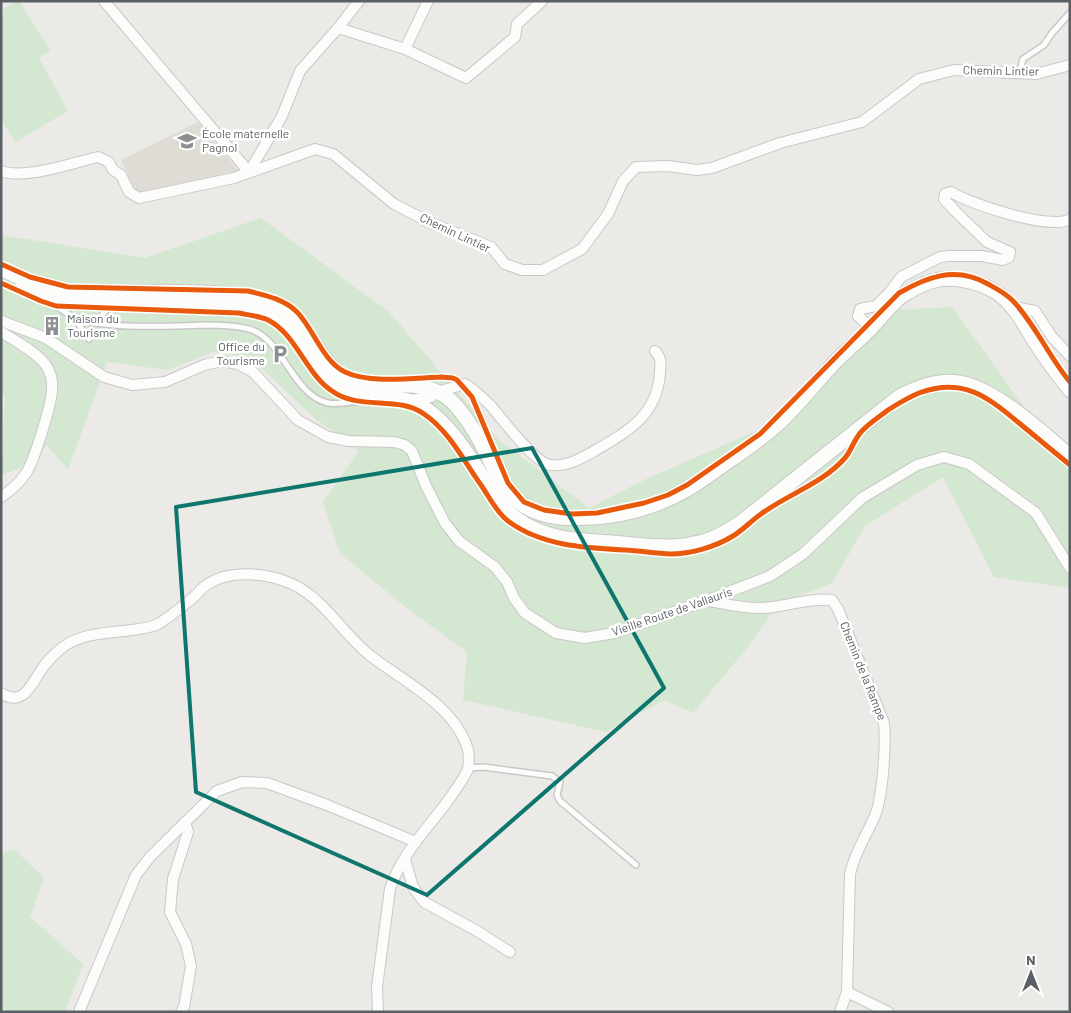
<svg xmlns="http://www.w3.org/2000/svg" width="1071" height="1013" viewBox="0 0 1071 1013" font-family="Barlow,sans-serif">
<rect width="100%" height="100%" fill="#ebeae6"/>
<!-- education -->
<polygon fill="#dfdcd5" points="198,122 238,171 137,194 121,160"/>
<!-- green -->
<g fill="#d4e7d1">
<polygon points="17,1 19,1 50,50 39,58 68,111 15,142 1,119 1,11"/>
<polygon points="261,218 389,312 498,439 589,508 644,480 770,425 894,310 952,307 1040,429 1070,468 1070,588 994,577 943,477 865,526 832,583 778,604 747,648 693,713 664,700 606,732 463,700 467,652 404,606 340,553 323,502 359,451 312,416 251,358 213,352 167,370 107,362 68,470 47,445 18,469 1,475 5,395 1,393 1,235 144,258"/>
<polygon points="14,849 44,878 30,917 83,964 65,1012 1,1012 1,854"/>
</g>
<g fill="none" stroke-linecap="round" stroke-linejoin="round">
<!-- lane casing -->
<g stroke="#c8c8c8" stroke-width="8">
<g id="lane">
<polyline points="1019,74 1023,59 1044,45 1052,33 1070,13"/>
<path d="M55,305C61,309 67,314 74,317C103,330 169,326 203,325C217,325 234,325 249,329C283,338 292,395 328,403C337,405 349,402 359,401L361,399"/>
<polyline points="74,318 89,339"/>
<polyline points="96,323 111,304"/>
<polyline points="468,768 484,767 552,776 560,782 557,795 560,801 636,865"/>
</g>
</g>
<!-- street casing -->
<g stroke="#c8c8c8" stroke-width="12">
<g id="street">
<polyline points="104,1 249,172"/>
<polyline points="338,28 405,49 466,78 515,37 517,24 542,1"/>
<polyline points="405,49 428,1"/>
<path d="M1,171C25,180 72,163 98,157L109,162L113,170L121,175L129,192L139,198L234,178L315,149L333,154L394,204L431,223L491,247L505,264L522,270H543L582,249L608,214L623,181L636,167L668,166L697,170L712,168L780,143L862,122L919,79L954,70L1036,74L1070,65"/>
<polyline points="249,172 282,116 300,71 338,28 359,1"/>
<polyline points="1015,309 1019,308 1035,311 1052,337 1070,356"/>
<polyline points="1,321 46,338 104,377 132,385 165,382 204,365 222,361 238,364 253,372 298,420 328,437 349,441 394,442 405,445 412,451 426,486 445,523 459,541 495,567 507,582 514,598 525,613 556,633 585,638 614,633 708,600 770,576 803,554 862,498 917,465 944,457 969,464 1036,513 1070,568"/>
<path d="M871,328L858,316L860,309L876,306L890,292L901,277L940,257L949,256H982L1003,260L1009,257L1010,252L987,242L955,211L944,199L945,194L951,192C970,204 1051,231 1070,219"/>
<path d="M1,332C14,340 40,354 47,367C51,374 53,381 52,389C52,403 33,466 24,476C18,484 10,491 1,497"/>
<path d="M410,400L431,397L437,392L465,384C475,390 483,398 491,406C502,419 535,463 550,465C567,467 582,458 596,450C629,431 658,414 660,372C661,363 661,357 655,351"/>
<path d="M709,601C730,605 753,610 774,607C794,604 812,598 832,600L838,609L884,723C886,743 883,793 876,813C868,834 855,850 850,874L847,992L840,1012"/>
<path d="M1,693C22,707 30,687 40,672C46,662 54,654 63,647C82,633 109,633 132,630C140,629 150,628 158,624C169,618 184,605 194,597C198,593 202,587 208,584C230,569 268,573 292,584C324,598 344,636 372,657C405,682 456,707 468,750C469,755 469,765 468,769C464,779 456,789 450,798C429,827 401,854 390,889L377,987L378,1012"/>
<polyline points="405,859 413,887 424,902 477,931 510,952"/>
<polyline points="847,992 888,1012"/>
<polyline points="79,1012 136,875 150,857 217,791 242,782 267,783 327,805 416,842"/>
<polyline points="181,1012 184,1007 191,966 186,944 170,912 173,879 188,832 185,822"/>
</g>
</g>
<!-- secondary casing -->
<g stroke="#c8c8c8" stroke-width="16">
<g id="secondary">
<path d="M1,269C21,278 41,288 63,291C75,293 89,291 102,292C151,292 212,289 259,299C291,306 307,334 325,359C333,368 338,376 349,381C379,392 415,376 445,396C454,402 461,411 467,420C501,467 497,515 569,518C610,519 652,510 688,489C701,481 714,472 726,463C744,451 762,438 778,424C799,404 817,381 836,361C847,350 859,340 870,329C880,319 890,305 902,296C911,290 926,282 937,280C956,276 984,283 1000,295C1016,307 1025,326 1035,342C1046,359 1057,374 1070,390"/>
<path d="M22,287L44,297L61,302L240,306C282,314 289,328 312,360C317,367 322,376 328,382C354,406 396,389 425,408C453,427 470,459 489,486C494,494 498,502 504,508C515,519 528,527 542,532C566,541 592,541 617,543C642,545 667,549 692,544C711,541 724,533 740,523L900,396C917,388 936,380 955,382C992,385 1042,432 1070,456"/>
</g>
</g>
<!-- lane -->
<use href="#lane" stroke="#fcfcfb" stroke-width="5"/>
<!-- street -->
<use href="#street" stroke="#fcfcfb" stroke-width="10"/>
<!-- secondary -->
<use href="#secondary" stroke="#fcfcfb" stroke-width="14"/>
<!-- cycleway casing -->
<g stroke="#fff" stroke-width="8">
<g id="cycleway">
<path d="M1,264L30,277L68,287L248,291C264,295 284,299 297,312C313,328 323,362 345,372C370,384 414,378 441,377L453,378L457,380L472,397L508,483L524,502L544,510L572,514L597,513L644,503L668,495L687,485L760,434L899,293C927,277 955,266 986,283C995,288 1004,292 1012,300C1034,322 1049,357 1070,382"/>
<path d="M1,283L41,301L56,306L239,313C248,315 260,316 268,320C296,334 306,374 332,391C359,411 398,395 424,414C449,431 464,461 481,485C489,497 497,513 508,521C541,546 586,548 625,550C640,551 655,553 670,554C691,554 715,547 733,536C743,530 751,521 761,514C788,494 822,484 845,458C851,451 854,440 861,432C868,424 879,417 888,410C899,403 907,398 919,393C962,377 987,396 1019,423C1036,437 1053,451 1070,465"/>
</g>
</g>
<!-- cycleway -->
<use href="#cycleway" stroke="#e8590c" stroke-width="5"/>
</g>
<!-- marked area -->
<path fill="none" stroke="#0f766e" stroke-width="4" stroke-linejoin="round" d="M532,448L664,688L427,895L196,792L176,507Z"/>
<!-- icons -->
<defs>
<g id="school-bare" transform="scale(1.5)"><path d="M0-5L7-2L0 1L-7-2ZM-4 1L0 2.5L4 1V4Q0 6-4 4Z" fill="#8d9092" stroke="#fff" stroke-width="2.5" paint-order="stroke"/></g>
<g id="building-bare" transform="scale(1.5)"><path d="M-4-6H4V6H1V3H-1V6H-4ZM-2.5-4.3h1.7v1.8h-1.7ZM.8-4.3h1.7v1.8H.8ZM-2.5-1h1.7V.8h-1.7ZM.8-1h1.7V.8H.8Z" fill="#8d9092" stroke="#fff" stroke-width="2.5" paint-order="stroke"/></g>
<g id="parking-bare" transform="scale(1.5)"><path d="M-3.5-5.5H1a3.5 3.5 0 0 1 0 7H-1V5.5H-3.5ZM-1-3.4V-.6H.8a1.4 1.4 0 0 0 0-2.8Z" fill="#8d9092" stroke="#fff" stroke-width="2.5" paint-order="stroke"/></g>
</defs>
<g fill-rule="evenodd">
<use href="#school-bare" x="187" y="141"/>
<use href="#building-bare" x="52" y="326"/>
<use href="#parking-bare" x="280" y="354"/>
</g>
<g text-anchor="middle" stroke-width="5" stroke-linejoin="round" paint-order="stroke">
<!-- street labels -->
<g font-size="12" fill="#5b6064" stroke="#fff">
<text transform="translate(1001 71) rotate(1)" y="4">Chemin Lintier</text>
<text transform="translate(455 233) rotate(25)" y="4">Chemin Lintier</text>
<text transform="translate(672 612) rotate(-19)" y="4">Vieille Route de Vallauris</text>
<text transform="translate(863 671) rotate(68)" y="4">Chemin de la Rampe</text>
</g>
<!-- poi labels -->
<g font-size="12" fill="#5b6064" stroke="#fff" text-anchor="start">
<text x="202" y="138">École maternelle<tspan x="202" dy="14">Pagnol</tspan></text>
<text x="67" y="323">Maison du<tspan x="67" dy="14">Tourisme</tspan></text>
<text x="265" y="351" text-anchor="end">Office du<tspan x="265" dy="14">Tourisme</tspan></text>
</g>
</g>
<!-- border -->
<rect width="1071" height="1013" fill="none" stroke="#5b6064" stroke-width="5"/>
<!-- north arrow -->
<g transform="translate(1031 973)" stroke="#ffffff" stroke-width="4" paint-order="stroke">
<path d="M0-4L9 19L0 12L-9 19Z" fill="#5b6064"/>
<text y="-8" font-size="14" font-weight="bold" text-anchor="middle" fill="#5b6064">N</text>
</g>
</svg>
